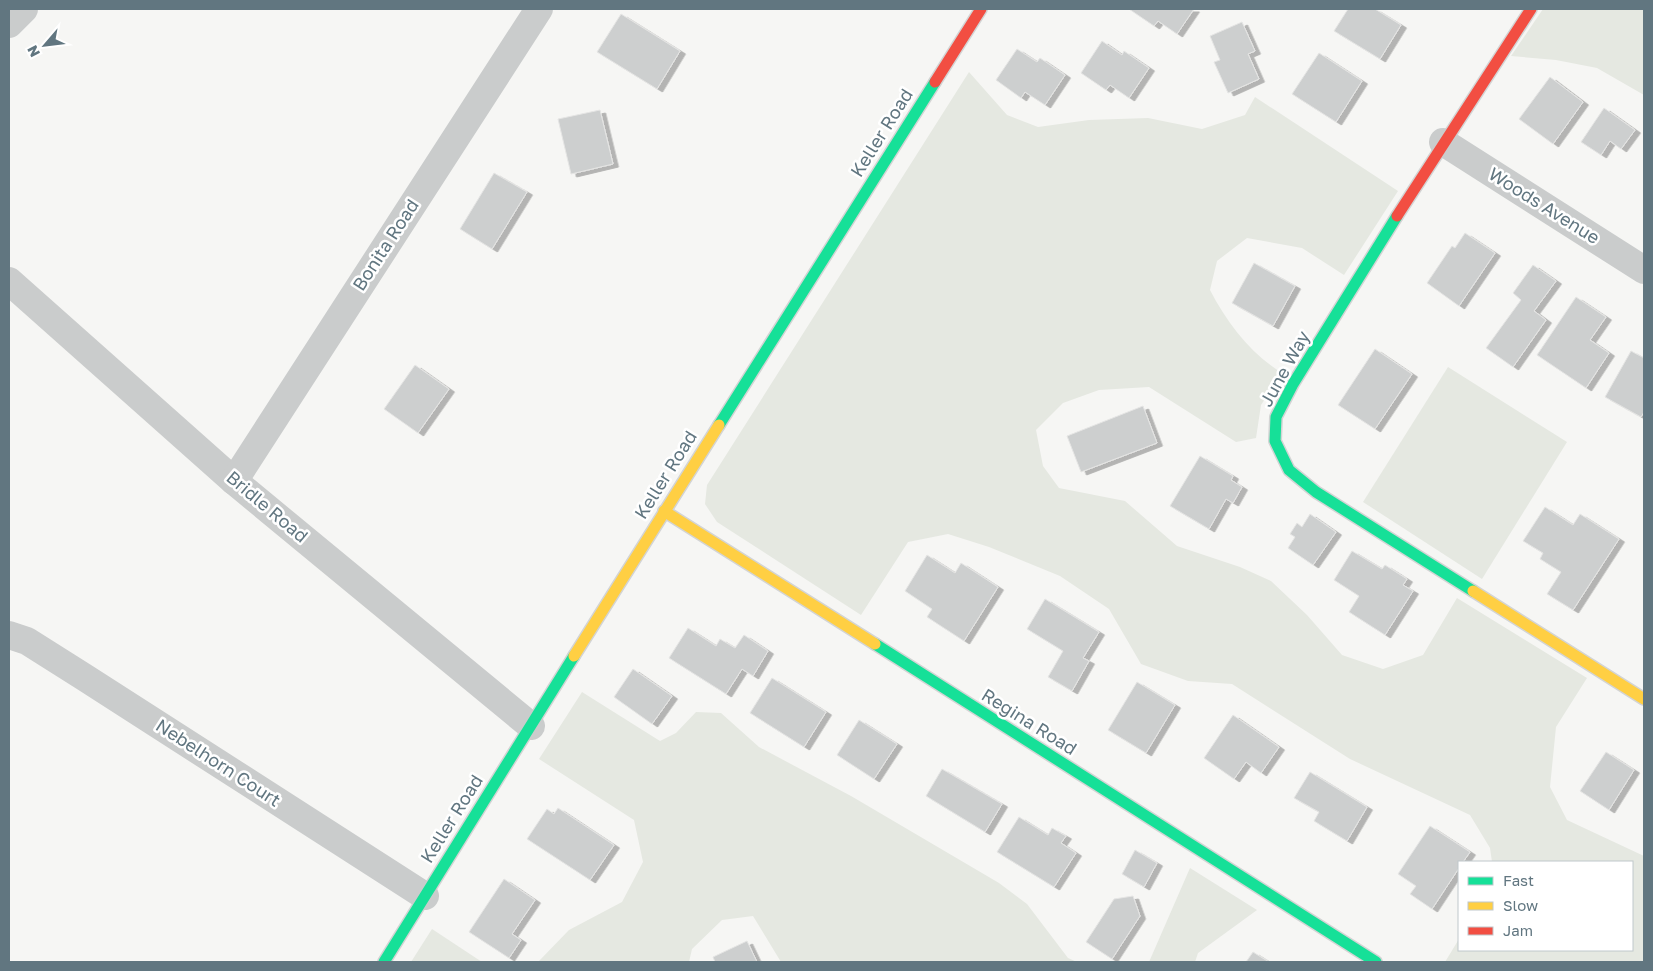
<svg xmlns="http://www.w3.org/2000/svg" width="1653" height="971" viewBox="0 0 1653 971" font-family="'Golos Text',sans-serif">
<defs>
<filter id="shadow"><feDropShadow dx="5.5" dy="3" stdDeviation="0" flood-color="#0004"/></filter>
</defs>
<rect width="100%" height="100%" fill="#f6f6f4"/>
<!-- green -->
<g fill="#e5e8e1">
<polygon points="1543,9 1644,9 1644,95 1597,68 1556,60 1511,56"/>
<path d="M969,72L1007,115L1038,127L1089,120L1148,118L1202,129L1245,115L1255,97L1398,191L1344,275L1302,248L1247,238L1217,261L1210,290C1227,323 1251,354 1282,373L1261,405L1256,438L1236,442L1149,387L1099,390L1063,403L1036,430L1043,466L1059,488L1125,501L1177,546L1240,567L1271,581L1307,615L1342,655L1383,669L1423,655L1457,598L1587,678L1556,727L1550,787L1567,820L1644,856V962H1445L1459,939V950H1632V862H1492L1490,848L1470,815L1350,759L1232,684L1188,681L1141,664L1109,609L1060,576L989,547L948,534L908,542L861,615L717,522L705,504L707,485Z"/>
<polygon points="1448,367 1567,442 1482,579 1363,502"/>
<polygon points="582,692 660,741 676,733 696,712 721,713 759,747 851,796 999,883 1027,904 1068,958 1077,962 781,962 753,916 722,920 692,949 689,962 538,962 569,930 622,902 643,862 634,820 539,759"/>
<polygon points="1190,868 1257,910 1198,953 1195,962 1149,962"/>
<polygon points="432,929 482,962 411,962"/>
</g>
<!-- building -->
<g fill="#cdcfcf" stroke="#e5e5e4" filter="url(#shadow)">
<polygon points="1129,9 1194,9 1177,34 1158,21 1154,26"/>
<polygon points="1348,9 1375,9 1401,25 1380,59 1334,31"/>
<polygon points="621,14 680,51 657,89 597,52"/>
<polygon points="1242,22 1255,51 1248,54 1259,79 1228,93 1214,62 1220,60 1210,36"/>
<polygon points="1102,41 1122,55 1124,51 1149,68 1129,98 1110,85 1106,90 1081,73"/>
<polygon points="1017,49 1037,62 1040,58 1065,75 1045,105 1025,92 1021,98 996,80"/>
<polygon points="1319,53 1362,81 1336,122 1292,94"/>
<polygon points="1550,77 1583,102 1553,144 1519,119"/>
<polygon points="1604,108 1635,130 1621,149 1610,141 1601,155 1581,142"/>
<polygon points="600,110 613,164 571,174 558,119"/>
<polygon points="494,173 527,192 492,249 460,229"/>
<polygon points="1465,233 1495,253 1459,306 1427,283 1452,246 1455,248"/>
<polygon points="1254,263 1295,286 1273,326 1232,303"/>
<polygon points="1533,265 1556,281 1534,311 1546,320 1513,367 1486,348 1521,300 1513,293"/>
<polygon points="1576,297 1606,317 1590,340 1609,353 1586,388 1537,355"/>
<polygon points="1375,349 1412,374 1375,429 1338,405"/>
<polygon points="1631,351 1644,358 1644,412 1641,417 1605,397"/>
<polygon points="415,365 449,389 418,433 384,409"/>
<polygon points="1143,406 1157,443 1081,472 1067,436"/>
<polygon points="1200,456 1233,476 1231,480 1242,487 1233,503 1226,499 1209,529 1170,506"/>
<polygon points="1545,507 1573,525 1580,514 1619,539 1573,610 1547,594 1561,572 1540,559 1543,553 1523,541"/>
<polygon points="1310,514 1336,532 1313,565 1288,548 1295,537 1290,534 1297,523 1302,527"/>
<polygon points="1352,551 1382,569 1385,565 1407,579 1403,585 1413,591 1385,635 1349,612 1359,596 1334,580"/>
<polygon points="927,555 955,573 961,563 998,587 964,641 927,617 932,609 905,591"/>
<polygon points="1045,599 1099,632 1083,658 1089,661 1072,691 1048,677 1063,651 1027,629"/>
<polygon points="688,628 716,646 720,639 735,648 744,635 768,651 753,676 742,669 726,694 669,658"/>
<polygon points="633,669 672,696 652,724 614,697"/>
<polygon points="772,678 826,712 804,747 750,713"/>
<polygon points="1137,682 1175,705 1146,753 1108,730"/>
<polygon points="1233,715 1279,747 1261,773 1246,762 1234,779 1204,758"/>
<polygon points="859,720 897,744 874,779 837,755"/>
<polygon points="1606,752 1634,770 1609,810 1580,791"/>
<polygon points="942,769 1002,804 985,832 926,796"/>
<polygon points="1310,772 1367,807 1347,841 1314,821 1319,812 1294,798"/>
<polygon points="558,808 614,845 590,880 527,839 547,809 554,814"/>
<polygon points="1019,817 1048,835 1052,828 1066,836 1061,843 1076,853 1054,887 997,852"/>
<polygon points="1430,826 1470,852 1463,862 1459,862 1459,868 1432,909 1410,894 1416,886 1398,874"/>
<polygon points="1135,850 1157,863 1144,887 1122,874"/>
<polygon points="504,879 535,900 512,934 521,940 509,958 469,932"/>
<polygon points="1133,896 1140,916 1112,959 1086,942 1114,899"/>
<polygon points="747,941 757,962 715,962 713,957"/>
<polygon points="1253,952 1269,962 1246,962"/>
</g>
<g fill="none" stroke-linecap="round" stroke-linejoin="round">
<!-- fast casing -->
<g stroke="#d3d4d4" stroke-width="14">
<g id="fast">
<polyline points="1397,216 1293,384 1276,417 1275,441 1289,470 1316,492 1473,591"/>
<polyline points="719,425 935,82"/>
<polyline points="875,644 1376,962"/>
<polyline points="384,962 574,656"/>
</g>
</g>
<!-- slow casing -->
<g stroke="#d3d4d4" stroke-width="14">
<g id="slow">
<polyline points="664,511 875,644"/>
<polyline points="1473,591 1644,699"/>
<polyline points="574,656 719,425"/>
</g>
</g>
<!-- jam casing -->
<g stroke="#d3d4d4" stroke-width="14">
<g id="jam">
<polyline points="935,82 981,9"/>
<polyline points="1397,216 1531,9"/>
</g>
</g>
<!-- street -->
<g stroke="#cacccc" stroke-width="28">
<polyline points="9,24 24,9"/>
<polyline points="1443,142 1644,270"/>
<polyline points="9,281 234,481 531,726"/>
<polyline points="234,481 539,9"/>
<polyline points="9,635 27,641 84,677 425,896"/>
</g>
<!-- fast -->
<use href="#fast" stroke="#16e098" stroke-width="11"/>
<!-- slow -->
<use href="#slow" stroke="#ffcf43" stroke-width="11"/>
<!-- jam -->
<use href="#jam" stroke="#f24e42" stroke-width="11"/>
</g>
<g text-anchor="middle" stroke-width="5" stroke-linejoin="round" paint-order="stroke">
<!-- street labels -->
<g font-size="18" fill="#617680" stroke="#fff">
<text transform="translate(882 133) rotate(-58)" y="6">Keller Road</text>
<text transform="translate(1544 206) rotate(32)" y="6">Woods Avenue</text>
<text transform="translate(386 245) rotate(-57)" y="6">Bonita Road</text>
<text transform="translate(1285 369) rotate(-61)" y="6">June Way</text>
<text transform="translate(666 475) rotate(-58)" y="6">Keller Road</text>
<text transform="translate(267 507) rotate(40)" y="6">Bridle Road</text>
<text transform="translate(1029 722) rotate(32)" y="6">Regina Road</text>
<text transform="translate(218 763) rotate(33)" y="6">Nebelhorn Court</text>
<text transform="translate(452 819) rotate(-58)" y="6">Keller Road</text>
</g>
</g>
<!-- border -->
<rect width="1653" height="971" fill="none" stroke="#617680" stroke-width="20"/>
<!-- legend -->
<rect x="1458" y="861" width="175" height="90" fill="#ffffff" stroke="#c0c8cc"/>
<rect x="1468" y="877" width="25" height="8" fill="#16e098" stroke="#c0c8cc"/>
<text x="1503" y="886" font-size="15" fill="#617680">Fast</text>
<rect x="1468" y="902" width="25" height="8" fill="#ffcf43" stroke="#c0c8cc"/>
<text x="1503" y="911" font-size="15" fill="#617680">Slow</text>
<rect x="1468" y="927" width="25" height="8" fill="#f24e42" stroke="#c0c8cc"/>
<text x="1503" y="936" font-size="15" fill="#617680">Jam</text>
<!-- north arrow -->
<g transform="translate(45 45) rotate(242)" stroke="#ffffff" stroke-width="4" paint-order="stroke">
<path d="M0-4L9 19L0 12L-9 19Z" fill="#617680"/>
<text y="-8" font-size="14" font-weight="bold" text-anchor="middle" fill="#617680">N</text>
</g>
</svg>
